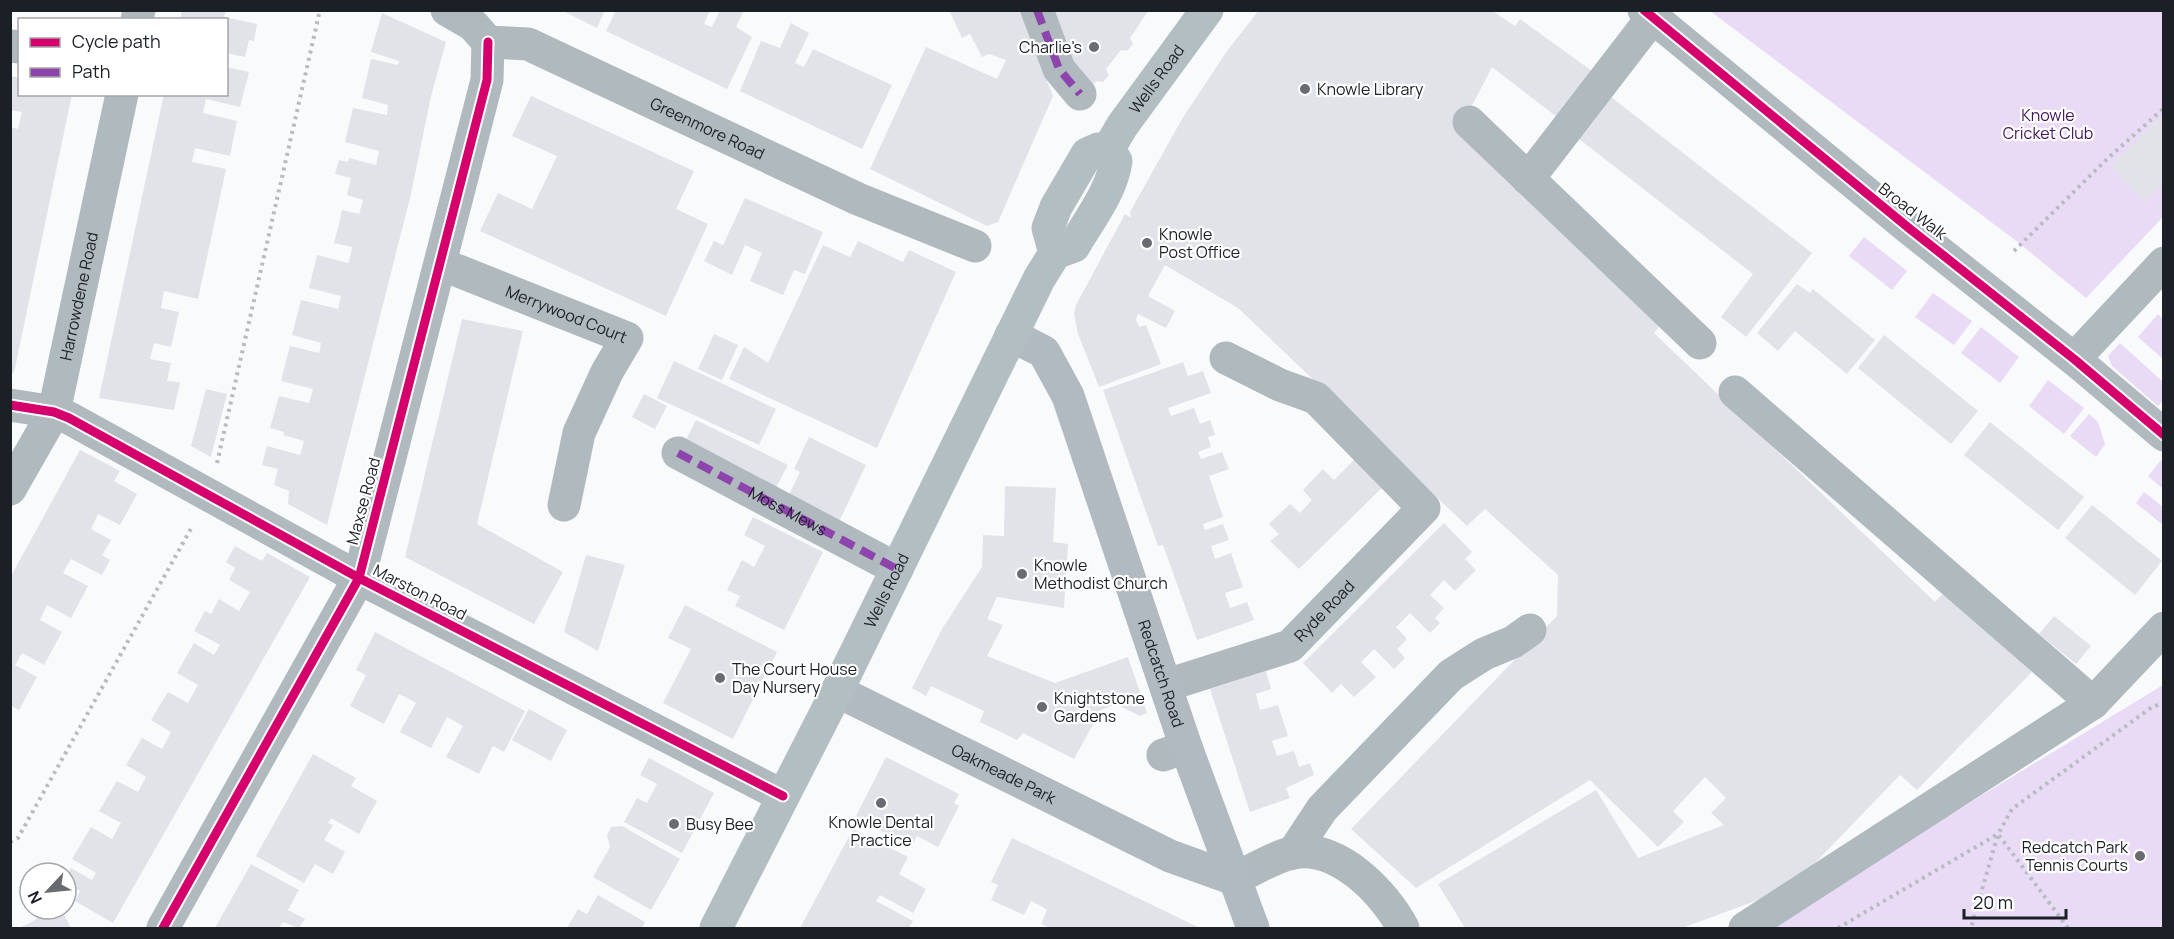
<svg xmlns="http://www.w3.org/2000/svg" width="2174" height="939" viewBox="0 0 2174 939" font-family="Manrope,sans-serif">
<rect width="100%" height="100%" fill="#f8fafc"/>
<!-- green -->
<g fill="#e9daf6">
<polygon points="1710,11 2163,11 2163,217 2086,298 2019,243"/>
<polygon points="1864,237 1907,271 1892,290 1849,256"/>
<polygon points="1933,293 1972,321 1954,345 1915,317"/>
<polygon points="2158,314 2163,319 2163,359 2138,337"/>
<polygon points="1981,327 2019,357 2000,383 1961,353"/>
<polygon points="2120,343 2163,382 2163,401 2158,406 2112,366 2108,356"/>
<polygon points="2048,380 2084,408 2064,434 2029,406"/>
<polygon points="2089,414 2098,422 2105,444 2096,457 2070,436"/>
<polygon points="2161,460 2163,462 2163,489 2148,476"/>
<polygon points="2144,492 2163,507 2163,525 2136,503"/>
<polygon points="2163,685 2163,928 1764,928"/>
</g>
<!-- building -->
<g fill="#e1e3e9">
<polygon points="182,10 226,10 224,17 257,24 254,41 249,40 245,57 226,53 226,20 180,20"/>
<polygon points="561,10 605,10 597,28"/>
<polygon points="616,10 710,10 704,24 712,27 720,10 744,10 736,27 752,37 727,89 606,31"/>
<polygon points="949,10 1023,10 1032,29 1027,31 1053,96 998,222 987,226 870,169 926,47 997,79 1006,60 989,54 982,57 970,34 962,38"/>
<polygon points="1042,10 1149,10 1130,38 1133,44 1127,51 1121,50 1106,69 1109,75 1103,82 1096,81 1092,87 1067,67"/>
<polygon points="1259,10 1491,10 1515,26 1520,19 1599,76 1566,124 1492,67 1462,125 1663,322 1654,333 1935,602 1947,589 2032,672 1917,790 1900,775 1791,888 1682,928 1465,928 1438,884 1596,790 1638,858 1724,825 1711,813 1726,798 1705,777 1673,811 1684,822 1658,847 1590,780 1416,888 1351,829 1557,616 1558,575 1485,509 1467,526 1238,308 1165,265 1148,296 1175,311 1166,328 1138,314 1136,320 1139,327 1146,325 1161,364 1099,387 1078,334 1074,314 1076,305 1125,214 1131,218 1130,212 1182,119 1227,51"/>
<polygon points="382,13 446,42 431,96 411,194 327,525 288,504 289,491 274,485 278,469 262,465 267,446 300,455 304,441 283,435 284,432 270,428 279,396 309,403 313,389 281,381 290,346 319,353 321,343 292,335 301,300 338,309 341,296 309,288 317,255 348,263 350,258 352,247 334,243 338,228 342,210 359,214 363,200 347,195 351,178 335,174 339,160 348,162 349,158 376,165 379,151 345,142 353,108 387,115 388,105 362,98 371,59 398,65 399,61 371,52"/>
<polygon points="791,23 809,33 795,63 804,67 813,49 892,85 862,149 740,91 761,41 780,48"/>
<polygon points="226,67 249,72 240,107 206,99 203,113 237,121 230,156 195,148 192,162 226,169 198,299 164,291 161,308 179,312 171,347 154,343 150,359 171,363 167,381 180,382 174,410 99,398 164,94 226,94"/>
<polygon points="10,76 20,78 20,94 72,94 14,373 10,372 10,127 18,129 22,112 10,110"/>
<polygon points="531,96 694,171 676,209 708,224 666,316 480,231 498,193 532,209 557,156 512,136"/>
<polygon points="1611,97 1812,253 1746,337 1721,317 1753,274 1579,139"/>
<polygon points="2163,115 2163,183 2144,202 2110,165"/>
<polygon points="745,198 823,232 805,274 794,270 783,295 750,281 762,253 745,245 732,275 704,261 714,241 723,245"/>
<polygon points="858,241 903,262 909,250 956,272 877,448 729,379 744,347 768,363 823,245 850,257"/>
<polygon points="1797,284 1810,293 1813,289 1875,340 1847,374 1795,331 1778,351 1757,333"/>
<polygon points="462,319 523,331 477,524 563,572 534,624 405,557"/>
<polygon points="714,334 738,345 722,380 698,369"/>
<polygon points="1884,335 1978,411 1951,444 1858,368"/>
<polygon points="674,361 776,409 759,445 657,398"/>
<polygon points="1183,362 1188,376 1203,371 1211,393 1168,408 1171,416 1194,408 1200,424 1210,420 1215,435 1208,437 1211,447 1198,452 1201,459 1222,452 1229,469 1209,476 1223,517 1203,524 1205,530 1223,524 1229,540 1211,546 1215,559 1231,553 1243,587 1225,593 1230,608 1247,602 1254,620 1197,640 1163,545 1158,546 1103,390"/>
<polygon points="206,389 227,394 211,457 191,446"/>
<polygon points="644,394 667,406 655,429 632,417"/>
<polygon points="696,420 788,465 772,495 681,449"/>
<polygon points="1990,422 2084,497 2058,530 1964,455"/>
<polygon points="809,437 866,465 835,530 784,505 800,472 794,469"/>
<polygon points="80,450 120,471 114,481 137,494 120,525 98,514 91,529 111,540 102,555 110,560 102,575 71,559 63,573 88,586 71,618 47,605 40,620 62,632 44,665 22,653 15,665 37,677 19,710 10,705 10,578"/>
<polygon points="1361,453 1389,481 1299,569 1270,541 1279,534 1269,524 1290,504 1300,513 1312,500 1303,490 1323,469 1334,480"/>
<polygon points="1005,486 1056,488 1053,542 1068,544 1064,608 997,597 987,619 1003,625 987,656 1055,683 1128,657 1147,713 1140,716 1116,704 1101,710 1074,759 1023,733 1017,740 980,722 984,711 931,686 926,696 912,688 942,629 982,567 983,535 1004,536"/>
<polygon points="2092,505 2162,561 2135,595 2065,538"/>
<polygon points="753,517 823,552 784,630 735,606 740,596 727,590 742,560 754,567 765,546 744,535"/>
<polygon points="1444,523 1472,552 1465,559 1476,570 1455,591 1444,580 1430,595 1444,608 1435,618 1440,623 1430,633 1410,613 1396,627 1407,639 1397,649 1405,658 1394,669 1374,649 1361,662 1376,677 1354,697 1341,684 1332,693 1303,663"/>
<polygon points="235,546 262,561 267,553 310,577 113,923 75,901 80,891 66,883 66,876 71,868 92,880 96,873 72,859 91,827 112,839 121,823 99,811 117,781 138,792 146,777 126,765 142,738 162,749 166,742 171,732 151,720 168,692 188,703 198,685 177,673 194,643 214,655 220,645 194,631 205,611 211,614 219,599 239,611 250,592 229,580 235,568 226,562"/>
<polygon points="586,555 625,565 598,651 564,632"/>
<polygon points="685,605 777,652 733,739 663,703 691,649 668,638"/>
<polygon points="2054,616 2091,646 2076,664 2039,634"/>
<polygon points="375,632 525,711 504,752 493,746 479,774 446,757 463,726 447,717 431,748 400,732 416,703 409,699 399,694 384,724 350,706 366,675 356,670"/>
<polygon points="1266,671 1271,689 1256,694 1260,710 1278,705 1288,736 1272,741 1277,756 1294,751 1299,767 1310,763 1314,775 1286,788 1290,798 1250,812 1210,689"/>
<polygon points="529,709 567,730 551,761 512,740"/>
<polygon points="313,754 356,778 351,786 377,801 359,834 331,818 328,823 333,825 324,840 345,852 333,874 315,864 304,883 256,856"/>
<polygon points="886,757 959,794 954,803 959,806 938,847 917,836 912,846 855,818"/>
<polygon points="649,758 714,793 682,853 624,822 637,798 647,803 657,784 640,775"/>
<polygon points="622,826 680,859 651,910 593,877 610,847 607,836 611,827"/>
<polygon points="853,829 908,857 899,874 926,889 913,913 880,895 876,901 913,921 909,928 800,928"/>
<polygon points="1012,838 1063,862 1200,928 1050,928 1041,924 1047,910 1041,906 1031,901 1024,915 991,900 998,885 991,882"/>
<polygon points="251,864 299,890 288,910 305,919 299,928 283,922 279,928 215,928"/>
<polygon points="30,882 30,905 21,887"/>
<polygon points="598,895 645,922 642,928 567,928 578,909 587,914"/>
<polygon points="32,909 61,909 71,928 19,928 37,919"/>
</g>
<g fill="none" stroke-linecap="round" stroke-linejoin="round">
<!-- path -->
<g stroke="#b7bcc0" stroke-width="4" stroke-dasharray="3 4.5" stroke-linecap="butt">
<polyline points="2014,251 2107,159 2164,108"/>
<polyline points="217,463 320,10"/>
<polyline points="1065,582 1097,583"/>
<polyline points="10,842 18,838 193,525"/>
<polyline points="1838,928 1998,834 1971,928"/>
<polyline points="2068,928 1998,834 2012,809 2152,707 2164,703"/>
</g>
<!-- minor -->
<g stroke="#b0b9be" stroke-width="33">
<path id="s1" d="M447,10L473,25L488,42L528,44L858,199L975,246"/>
<polyline points="1037,10 1059,69 1080,94"/>
<polyline points="1644,10 1910,229 2074,359 2164,435"/>
<polyline points="137,20 139,10"/>
<polyline points="10,46 20,47"/>
<polyline points="1469,122 1700,343"/>
<polyline points="1528,179 1652,18"/>
<path id="s2" d="M441,264L627,338L607,372L579,433L564,505"/>
<polyline points="2074,359 2164,263"/>
<polyline points="1735,392 2093,703"/>
<polyline points="10,405 54,412 69,418 359,578 783,796"/>
<path id="s3" d="M678,453L897,569"/>
<path id="s4" d="M10,489L54,412L122,94"/>
<path id="s5" d="M1167,685L1290,646L1424,508L1316,398L1280,385L1226,358"/>
<polyline points="1163,755 1186,747"/>
<polyline points="1293,853 1322,809 1451,675 1484,654 1513,642 1530,630"/>
<path d="M1234,879C1252,871 1273,857 1292,853C1337,843 1385,893 1403,928"/>
<polyline points="163,928 359,578 487,80 488,42"/>
<polyline points="1745,928 2093,703 2164,628"/>
</g>
<!-- major -->
<g stroke="#b1bac0" stroke-width="33">
<path id="s6" d="M1011,335L1044,352L1068,396L1186,747L1253,928"/>
<path id="s7" d="M837,691L1170,856L1234,879"/>
</g>
<!-- highway -->
<g stroke="#b3bec3" stroke-width="33">
<path id="s8" d="M1108,150L1122,126L1207,10"/>
<polyline points="1055,253 1048,228 1056,207 1087,154 1098,149 1108,150"/>
<path id="s9" d="M716,928L837,691L1039,279L1055,253L1074,246C1089,220 1112,191 1116,161L1108,150"/>
</g>
<!-- quiet -->
<g stroke="#8e44ad" stroke-width="8" stroke-dasharray="15 8" stroke-linecap="butt">
<polyline points="1037,10 1059,69 1080,94"/>
<polyline points="678,453 897,569"/>
</g>
<!-- cycleway casing -->
<g stroke="#fff" stroke-width="13">
<g id="cycleway">
<polyline points="1644,10 1910,229 2074,359 2164,435"/>
<polyline points="10,405 54,412 69,418 359,578 783,796"/>
<polyline points="163,928 359,578 487,80 488,42"/>
</g>
</g>
<!-- cycleway -->
<use href="#cycleway" stroke="#d6006c" stroke-width="9"/>
</g>
<!-- markers -->
<g fill="#686c71" stroke="#fff" stroke-width="2">
<circle cx="1094" cy="47" r="6"/>
<circle cx="1305" cy="89" r="6"/>
<circle cx="1147" cy="243" r="6"/>
<circle cx="1022" cy="574" r="6"/>
<circle cx="720" cy="678" r="6"/>
<circle cx="1042" cy="707" r="6"/>
<circle cx="881" cy="803" r="6"/>
<circle cx="674" cy="824" r="6"/>
<circle cx="2140" cy="856" r="6"/>
</g>
<g text-anchor="middle" stroke-width="4.5" stroke-linejoin="round" paint-order="stroke">
<!-- poi labels -->
<g font-size="16" fill="#1b1f26" stroke="#fff" text-anchor="start">
<text x="1082" y="53" text-anchor="end">Charlie's</text>
<text x="1317" y="95">Knowle Library</text>
<text x="1159" y="240">Knowle<tspan x="1159" dy="18">Post Office</tspan></text>
<text x="1034" y="571">Knowle<tspan x="1034" dy="18">Methodist Church</tspan></text>
<text x="732" y="675">The Court House<tspan x="732" dy="18">Day Nursery</tspan></text>
<text x="1054" y="704">Knightstone<tspan x="1054" dy="18">Gardens</tspan></text>
<text x="881" y="828" text-anchor="middle">Knowle Dental<tspan x="881" dy="18">Practice</tspan></text>
<text x="686" y="830">Busy Bee</text>
<text x="2128" y="853" text-anchor="end">Redcatch Park<tspan x="2128" dy="18">Tennis Courts</tspan></text>
</g>
<!-- street labels -->
<g font-size="16" fill="#1b1f26" stroke="#fff">
<text dy="6" stroke="none"><textPath href="#s8" startOffset="86">Wells Road</textPath></text>
<text dy="6" stroke="none"><textPath href="#s1" startOffset="291">Greenmore Road</textPath></text>
<text transform="translate(1913 211) rotate(38)" y="6">Broad Walk</text>
<text dy="6" stroke="none"><textPath href="#s4" startOffset="207">Harrowdene Road</textPath></text>
<text dy="6" stroke="none"><textPath href="#s2" startOffset="135">Merrywood Court</textPath></text>
<text transform="translate(363 501) rotate(-75)" y="6">Maxse Road</text>
<text dy="6" stroke="none"><textPath href="#s3" startOffset="124">Moss Mews</textPath></text>
<text dy="6" stroke="none"><textPath href="#s9" startOffset="378">Wells Road</textPath></text>
<text transform="translate(420 592) rotate(27)" y="6">Marston Road</text>
<text dy="6" stroke="none"><textPath href="#s5" startOffset="178">Ryde Road</textPath></text>
<text dy="6" stroke="none"><textPath href="#s6" startOffset="380">Redcatch Road</textPath></text>
<text dy="6" stroke="none"><textPath href="#s7" startOffset="186">Oakmeade Park</textPath></text>
</g>
<!-- park labels -->
<g font-size="16" fill="#42145b" stroke="#fff">
<text x="2048" y="121">Knowle<tspan x="2048" dy="18">Cricket Club</tspan></text>
</g>
</g>
<!-- border -->
<rect width="2174" height="939" fill="none" stroke="#1b1f26" stroke-width="24"/>
<!-- legend -->
<rect x="18" y="18" width="210" height="78" fill="#ffffff" stroke="#a4a5a8" stroke-width="1.5"/>
<rect x="30" y="38" width="30" height="9" fill="#d6006c" stroke="#a4a5a8" stroke-width="1.5"/>
<text x="72" y="48" font-size="18" fill="#1b1f26">Cycle path</text>
<rect x="30" y="68" width="30" height="9" fill="#8e44ad" stroke="#a4a5a8" stroke-width="1.5"/>
<text x="72" y="78" font-size="18" fill="#1b1f26">Path</text>
<!-- north arrow -->
<g transform="translate(48 891) rotate(244)"><circle r="28" fill="#ffffff" stroke="#a4a5a8" stroke-width="1.5"/>
<path d="M0-4.5L10 22L0 15L-10 22Z" fill="#686c71"/>
<text y="-9" font-size="16" font-weight="bold" text-anchor="middle" fill="#1b1f26">N</text>
</g>
<!-- scale -->
<path d="M1964 909v9h102v-9" fill="none" stroke="#1b1f26" stroke-width="3"/>
<text x="1973" y="909" font-size="18" fill="#1b1f26" stroke="#ffffff" stroke-width="4.5" paint-order="stroke">20 m</text>
</svg>
